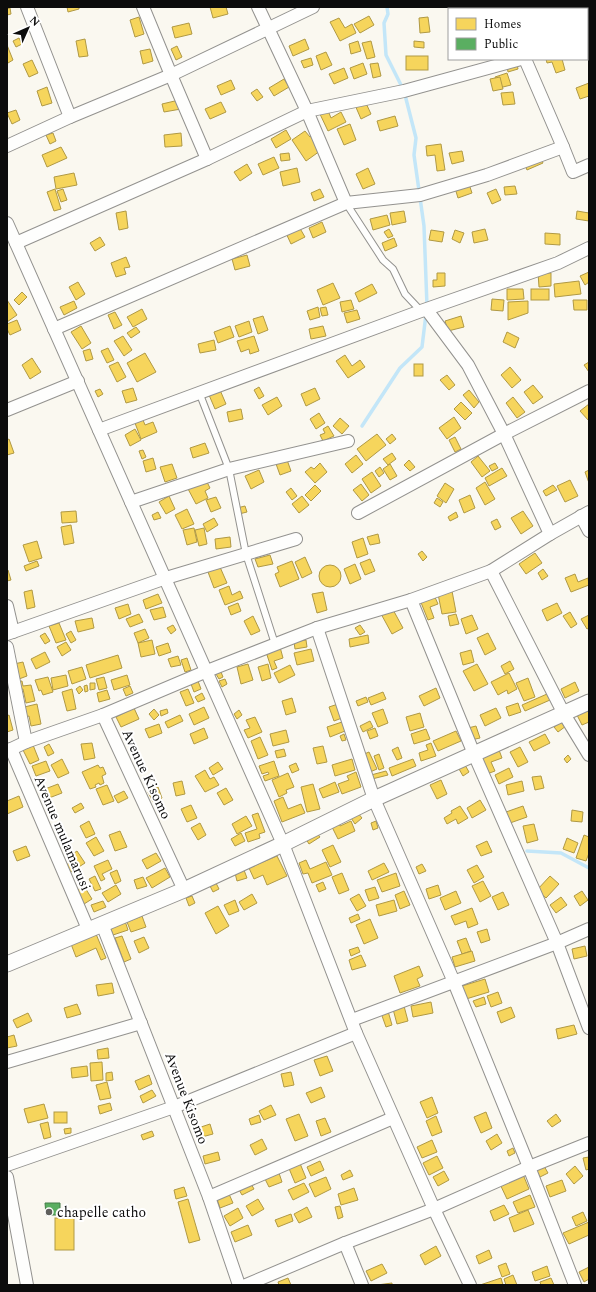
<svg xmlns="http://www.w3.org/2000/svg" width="596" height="1292" viewBox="0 0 596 1292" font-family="Spectral,serif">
<rect width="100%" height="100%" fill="#faf8f0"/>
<!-- homes -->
<g fill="#f6d55c" stroke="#b09944">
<polygon points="67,7 79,7 79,9 68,12"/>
<polygon points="210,7 226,7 228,14 213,18"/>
<polygon points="567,7 580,7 581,9 568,9"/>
<polygon points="10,8 11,14 7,15 7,9"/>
<polygon points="369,16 374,25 360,33 354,24"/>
<polygon points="139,17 144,34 135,37 130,20"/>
<polygon points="428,17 430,32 420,33 419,18"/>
<polygon points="339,18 345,28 352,24 356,33 340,41 330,22"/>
<polygon points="189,23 192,34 175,38 172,27"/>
<polygon points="19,38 22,44 16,47 13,41"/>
<polygon points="85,39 88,56 79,57 76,41"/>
<polygon points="305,39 309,49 293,56 289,46"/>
<polygon points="358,41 361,51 351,54 349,44"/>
<polygon points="371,41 375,57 367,59 362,43"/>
<polygon points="414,41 424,42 424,48 414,47"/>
<polygon points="7,45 13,60 8,63 7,61"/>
<polygon points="177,46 182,57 176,60 171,49"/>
<polygon points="150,49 153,61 143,64 140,51"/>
<polygon points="326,52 332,65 321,70 316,56"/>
<rect x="406" y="56" width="22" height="14"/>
<polygon points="311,58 313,65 304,68 301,61"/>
<polygon points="546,59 562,59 565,70 556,73 552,62 547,63"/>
<polygon points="32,60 38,73 29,77 23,64"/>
<polygon points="363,63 367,74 354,79 350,68"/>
<polygon points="378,63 381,76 373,78 370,64"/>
<polygon points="517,64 518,69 508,72 507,66"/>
<polygon points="344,68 348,78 334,84 329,74"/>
<polygon points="507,73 511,85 499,88 495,77"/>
<polygon points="500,77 503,89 493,91 490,79"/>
<polygon points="284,79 289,87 274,96 269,88"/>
<polygon points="231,80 235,89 221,95 217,86"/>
<polygon points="589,83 589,96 580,99 576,88"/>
<polygon points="47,87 52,103 42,106 37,91"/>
<polygon points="257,89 263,97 257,101 251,93"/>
<polygon points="513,92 515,104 503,105 501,93"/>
<polygon points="179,100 181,109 164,112 162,104"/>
<polygon points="365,101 371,114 361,119 355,105"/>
<polygon points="221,102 226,112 210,119 205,109"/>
<polygon points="327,108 331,118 341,112 346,122 328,131 319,112"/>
<polygon points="16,110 20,120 12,124 7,113"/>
<polygon points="395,116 398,126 380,131 377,121"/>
<polygon points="350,124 356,140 344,145 337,129"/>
<polygon points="286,130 291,139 276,148 271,139"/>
<polygon points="305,131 310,137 313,135 320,151 306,161 292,140"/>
<polygon points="53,133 56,141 50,144 46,135"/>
<polygon points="181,133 182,146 165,147 164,135"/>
<polygon points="441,144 445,170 437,171 435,155 427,156 426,146"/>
<polygon points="61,147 67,158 47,167 42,155"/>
<polygon points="462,151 464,161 452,164 449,153"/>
<polygon points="289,153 290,160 281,161 280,154"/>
<polygon points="274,157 279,168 263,175 258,164"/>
<polygon points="540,157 543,163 527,170 524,163"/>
<polygon points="247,164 252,173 240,181 234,172"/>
<polygon points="297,168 300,182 283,186 280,172"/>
<polygon points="368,168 375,184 363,189 356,174"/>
<polygon points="74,173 77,185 56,189 54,177"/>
<polygon points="469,184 472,193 458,198 455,188"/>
<polygon points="515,186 517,194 505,195 504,187"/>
<polygon points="55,189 61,209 54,211 47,192"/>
<polygon points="63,189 67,200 61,202 57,191"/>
<polygon points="320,189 324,197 314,201 311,193"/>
<polygon points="496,189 501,200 492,204 487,193"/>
<polygon points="126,211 128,228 119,230 116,213"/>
<polygon points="404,211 406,222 392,225 390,213"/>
<polygon points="577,211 589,213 589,221 576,219"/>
<polygon points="387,215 390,225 373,230 370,219"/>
<polygon points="322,222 326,232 313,238 309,228"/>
<polygon points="298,225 305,237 291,244 285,231"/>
<polygon points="389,229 393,236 388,238 384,232"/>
<polygon points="485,229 488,240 474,243 472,232"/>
<polygon points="431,230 444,232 442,242 429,240"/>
<polygon points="455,230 464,233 460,243 452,239"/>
<polygon points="545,233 560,234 560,245 545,244"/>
<polygon points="100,237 105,245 95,251 90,243"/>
<polygon points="394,238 397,246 385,251 382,243"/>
<polygon points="247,255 250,266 235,270 232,259"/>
<polygon points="126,257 130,267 124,268 126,274 116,277 111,263"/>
<polygon points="589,272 589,282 585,285 580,276"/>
<polygon points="437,273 445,273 445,286 433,287 433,280 437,280"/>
<polygon points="538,273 551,273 551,286 539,287"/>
<polygon points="579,281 581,294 555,297 554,284"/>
<polygon points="78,282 85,294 76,300 69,287"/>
<polygon points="333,283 340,298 323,305 317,290"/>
<polygon points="372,284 377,293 359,302 355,293"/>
<polygon points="507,289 523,289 524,299 507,300"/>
<rect x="531" y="289" width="18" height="11"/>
<polygon points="22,292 27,297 19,305 14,300"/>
<polygon points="492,299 504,300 503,311 491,310"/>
<polygon points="7,300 17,315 7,322"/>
<polygon points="351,300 354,309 342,312 340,302"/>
<polygon points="573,300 587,300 587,310 574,310"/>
<polygon points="74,301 77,308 64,315 60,307"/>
<polygon points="528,301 528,313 508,320 508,302"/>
<polygon points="318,307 320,317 310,320 307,311"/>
<polygon points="326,307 328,315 322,316 320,308"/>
<polygon points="142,309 147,319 133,327 127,317"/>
<polygon points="357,310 360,319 347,323 344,313"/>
<polygon points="115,312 122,325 114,329 108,315"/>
<polygon points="263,316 268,330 258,334 253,319"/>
<polygon points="461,316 464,327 448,331 445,321"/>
<polygon points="17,320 21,330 10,335 7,329 7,324"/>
<polygon points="249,321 252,332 239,337 235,326"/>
<polygon points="81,326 91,343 82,349 71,332"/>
<polygon points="230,326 234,337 218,343 214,332"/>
<polygon points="323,326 326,336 311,339 309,329"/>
<polygon points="136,327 140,332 131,338 127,333"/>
<polygon points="507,332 519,338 515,348 503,342"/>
<polygon points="123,336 132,350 124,356 114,341"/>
<polygon points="254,336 259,351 250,354 249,349 241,352 237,341"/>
<polygon points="214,340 216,350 200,353 198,344"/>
<polygon points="108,348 114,360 107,363 101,351"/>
<polygon points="90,349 93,359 86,361 83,351"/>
<polygon points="145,353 156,372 137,382 127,363"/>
<polygon points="345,355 352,366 360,360 365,367 348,378 336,361"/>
<polygon points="32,358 41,372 30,379 22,365"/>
<polygon points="118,362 126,377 117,382 109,366"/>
<polygon points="589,362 589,372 584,365"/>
<rect x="414" y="364" width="9" height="12"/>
<polygon points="510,367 521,380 512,388 501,375"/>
<polygon points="447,375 455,385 449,390 440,380"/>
<polygon points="533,385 543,397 533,404 524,392"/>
<polygon points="259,387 264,396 259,399 254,390"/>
<polygon points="133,388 137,400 126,403 122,391"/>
<polygon points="315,388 320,399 306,406 301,394"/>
<polygon points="100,389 103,394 98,397 95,391"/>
<polygon points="220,390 226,404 215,409 209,395"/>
<polygon points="469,390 479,402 474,408 463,395"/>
<polygon points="277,397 282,406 268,415 262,405"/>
<polygon points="513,397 525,412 517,418 506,403"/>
<polygon points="461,402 472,413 465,420 454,409"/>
<polygon points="589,404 589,421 580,411"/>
<polygon points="241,409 243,419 229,422 227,412"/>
<polygon points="319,413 325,423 316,429 310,419"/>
<polygon points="454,417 461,428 447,439 439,428"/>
<polygon points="340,418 349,426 342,434 333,426"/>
<polygon points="143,420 145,425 153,422 157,432 141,439 135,423"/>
<polygon points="328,426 334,436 323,441 320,435 325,433 323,429"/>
<polygon points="135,429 141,440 130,446 125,435"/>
<polygon points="377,434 386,445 366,461 357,449"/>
<polygon points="392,434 396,439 390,444 386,439"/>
<polygon points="455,437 461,449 455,452 449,440"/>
<polygon points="9,439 14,453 7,455 7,440"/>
<polygon points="205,443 209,453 193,458 190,448"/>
<polygon points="143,450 146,457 142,459 139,451"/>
<polygon points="392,453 396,459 388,465 383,459"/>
<polygon points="356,455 363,464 352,473 345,464"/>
<polygon points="478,456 490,471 482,477 471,462"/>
<polygon points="286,457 291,471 280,475 275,461"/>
<polygon points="153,458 156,469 146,472 143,461"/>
<polygon points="409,460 415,467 410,471 404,465"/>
<polygon points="320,463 327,472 315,483 305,472 311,467 314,469"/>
<polygon points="495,463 498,468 492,471 489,466"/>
<polygon points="172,464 177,478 165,482 160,467"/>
<polygon points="390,464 397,476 390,480 383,469"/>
<polygon points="380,467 384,473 379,477 375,471"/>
<polygon points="502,468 507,476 489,486 485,478"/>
<polygon points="259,470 264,482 251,489 245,476"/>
<polygon points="589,470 589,483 585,472"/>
<polygon points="372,472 381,486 371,493 362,479"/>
<polygon points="205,478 210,488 205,491 208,498 196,504 187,487"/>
<polygon points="570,480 578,496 565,502 557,486"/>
<polygon points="485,482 495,499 485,505 476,488"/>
<polygon points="445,483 454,489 446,503 437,496"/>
<polygon points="361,484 369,495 362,501 353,490"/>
<polygon points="315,485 321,491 311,501 305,495"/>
<polygon points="553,485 557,490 546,496 543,491"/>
<polygon points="291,488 297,496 292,500 286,492"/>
<polygon points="470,495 475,508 464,513 459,500"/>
<polygon points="169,496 175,509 166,514 159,502"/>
<polygon points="302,496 309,505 299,513 292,504"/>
<polygon points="216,497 221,508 211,512 206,500"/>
<polygon points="437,498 443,502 440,507 434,503"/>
<polygon points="245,506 247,512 239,514 237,508"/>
<polygon points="187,509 194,524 182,529 175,515"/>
<polygon points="76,511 77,522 62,523 61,512"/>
<polygon points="523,511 533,526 521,534 511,518"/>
<polygon points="158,512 161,518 154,520 152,515"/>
<polygon points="456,512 458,517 450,521 448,517"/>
<polygon points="214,518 218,525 207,532 203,524"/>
<polygon points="497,519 501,527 495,530 491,522"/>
<polygon points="71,525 74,543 64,545 61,527"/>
<polygon points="194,528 197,542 187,545 183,530"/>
<polygon points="204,528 207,544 199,546 195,530"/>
<polygon points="378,534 380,543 370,545 367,537"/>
<polygon points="230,537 231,547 216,549 215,539"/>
<polygon points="363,538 368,554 357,558 352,542"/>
<polygon points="37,541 42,558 29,562 23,545"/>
<polygon points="422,551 427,557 423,561 418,554"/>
<polygon points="535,553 542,563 526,574 519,564"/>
<polygon points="270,555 273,564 258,567 255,559"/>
<polygon points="305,557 312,573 302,578 295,562"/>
<polygon points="370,559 375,571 365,575 360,563"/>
<polygon points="37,561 39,566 26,571 24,566"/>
<polygon points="292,561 299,579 280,587 275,574 279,572 277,567"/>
<polygon points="355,564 361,579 350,584 344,569"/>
<circle cx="330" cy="576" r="11"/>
<polygon points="220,567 227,583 214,588 208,572"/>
<polygon points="543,569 548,576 542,580 538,573"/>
<polygon points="8,570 11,580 7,581 7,571"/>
<polygon points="575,574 578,582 588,578 589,585 571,592 565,578"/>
<polygon points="229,586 232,595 240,591 243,598 225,605 219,590"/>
<polygon points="32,590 35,607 27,609 24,592"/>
<polygon points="452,591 456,612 442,614 438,594"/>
<polygon points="323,592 327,610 317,613 312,594"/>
<polygon points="158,594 162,603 146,609 143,600"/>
<polygon points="434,595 438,604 430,607 434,618 428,620 420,600"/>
<polygon points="238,603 241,611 231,615 228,607"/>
<polygon points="557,603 562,613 547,621 542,610"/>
<polygon points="128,604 131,614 119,619 115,608"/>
<polygon points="391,606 403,628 392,634 380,612"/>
<polygon points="163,607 166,617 154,620 150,610"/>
<polygon points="570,612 577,624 571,628 563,616"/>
<polygon points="139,614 143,622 130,627 126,619"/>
<polygon points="456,614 459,624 450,626 448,616"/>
<polygon points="472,615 478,629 466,634 461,619"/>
<polygon points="589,615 589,628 587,629 581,619"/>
<polygon points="253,616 260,631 251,635 244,621"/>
<polygon points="92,618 94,628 78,632 75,621"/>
<polygon points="59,623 66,640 56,643 49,626"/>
<polygon points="173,625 176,630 171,634 167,628"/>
<polygon points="360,625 365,632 360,635 355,628"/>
<polygon points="145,629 149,638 138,643 134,633"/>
<polygon points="71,631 76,640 71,643 66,634"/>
<polygon points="45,633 50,641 45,644 40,636"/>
<polygon points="488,633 496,649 485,655 477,638"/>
<polygon points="368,635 369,643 350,647 349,639"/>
<polygon points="152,640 155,654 141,657 138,643"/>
<polygon points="306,640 307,647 295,649 294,642"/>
<polygon points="66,642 71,650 62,656 57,647"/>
<polygon points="168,643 171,652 159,656 156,647"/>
<polygon points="280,647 283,658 274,661 277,668 272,670 266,652"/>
<polygon points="311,649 314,661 297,665 294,653"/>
<polygon points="471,650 474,662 463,665 460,653"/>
<polygon points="45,652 50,662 36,669 31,659"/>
<polygon points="118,655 122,668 90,678 86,665"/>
<polygon points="178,656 181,665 171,667 168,659"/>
<polygon points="187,658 191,670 185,672 181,660"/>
<polygon points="510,661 514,669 505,674 501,666"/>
<polygon points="23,662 27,676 19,679 14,664"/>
<polygon points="248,664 253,680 241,684 237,667"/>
<polygon points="268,664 271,678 262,681 258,667"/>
<polygon points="477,664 488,684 474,691 463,671"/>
<polygon points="290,665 295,675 279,683 274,673"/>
<polygon points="82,667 86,679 72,684 68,671"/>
<polygon points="221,672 223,677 219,679 216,674"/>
<polygon points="509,673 517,689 508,694 507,690 498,695 491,682"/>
<polygon points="66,675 68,686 53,690 51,678"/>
<polygon points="127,675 130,685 114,690 111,680"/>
<polygon points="48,677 53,692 43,695 41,690 39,691 35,680"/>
<polygon points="104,677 107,688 99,690 96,679"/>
<polygon points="528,678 535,697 524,701 516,683"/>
<polygon points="225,679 227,684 222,687 219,681"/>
<polygon points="22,681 23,686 31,685 35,701 26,703 23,689 17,690 15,682"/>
<polygon points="198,681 201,689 194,692 191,684"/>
<polygon points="575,682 579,691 565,698 561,689"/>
<polygon points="90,683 95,683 95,689 90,690"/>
<polygon points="87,685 88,691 85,692 84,686"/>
<polygon points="80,686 83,690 79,694 76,689"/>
<polygon points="130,686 133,693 126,696 123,689"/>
<polygon points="436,688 440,698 424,706 419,696"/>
<polygon points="72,689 76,709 67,711 62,692"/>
<polygon points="188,689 194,703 186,706 180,692"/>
<polygon points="107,690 110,699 99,702 97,693"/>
<polygon points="383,692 386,699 371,705 368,698"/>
<polygon points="202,693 205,699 198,702 195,697"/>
<polygon points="547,694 550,700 525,711 522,705"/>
<polygon points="366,697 368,702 358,706 356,701"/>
<polygon points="292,698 296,712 286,715 282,701"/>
<polygon points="518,703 521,712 509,716 506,707"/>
<polygon points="37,704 41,724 31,726 29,716 22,718 20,708"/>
<polygon points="338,704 342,718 334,721 329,707"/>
<polygon points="204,707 209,718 194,725 189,714"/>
<polygon points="134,708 139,719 121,727 116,717"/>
<polygon points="496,708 501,718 485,726 480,715"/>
<polygon points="154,709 159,715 154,720 149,714"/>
<polygon points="167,709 168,713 161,716 160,711"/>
<polygon points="383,709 388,723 378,727 372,713"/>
<polygon points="239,710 242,715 237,719 234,714"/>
<polygon points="589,710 589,722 582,725 577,715"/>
<polygon points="420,713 424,727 410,731 406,717"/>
<polygon points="9,715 13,730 7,732 7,716"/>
<polygon points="180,715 183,721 168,728 165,722"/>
<polygon points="255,717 262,732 248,738 244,730 250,728 246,720"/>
<polygon points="370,721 373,727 363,732 360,726"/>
<polygon points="563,721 566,726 558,732 554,727"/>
<polygon points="342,722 345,731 330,737 327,727"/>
<polygon points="159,724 162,733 149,738 145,729"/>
<polygon points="476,726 480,738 471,740 468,728"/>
<polygon points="204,728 208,738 194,744 190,734"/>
<polygon points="375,728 378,736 370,739 367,731"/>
<polygon points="426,729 430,739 414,744 411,734"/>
<polygon points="286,730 289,742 273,746 270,734"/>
<polygon points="456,731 461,741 438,751 433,741"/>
<polygon points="344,734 346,740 342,741 340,736"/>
<polygon points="545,734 550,743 534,751 529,742"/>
<polygon points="260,737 268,755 258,759 251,741"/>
<polygon points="92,743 95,758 84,760 81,744"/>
<polygon points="431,743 436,756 421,761 419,753 428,750 426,745"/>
<polygon points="49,744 54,753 48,756 44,747"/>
<polygon points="33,745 39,760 30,764 23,750"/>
<polygon points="323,746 327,762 317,764 313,748"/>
<polygon points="398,747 402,758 397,760 392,750"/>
<polygon points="520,747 528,762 518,767 510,752"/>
<polygon points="284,749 286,756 277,758 275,751"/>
<polygon points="499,750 502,758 491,762 495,771 484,775 477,759"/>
<polygon points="369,752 377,769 370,772 362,755"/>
<polygon points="379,754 384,768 379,770 374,756"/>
<polygon points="568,755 571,759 567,763 564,759"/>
<polygon points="62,759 69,773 58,778 51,765"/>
<polygon points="352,759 355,770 335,776 332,765"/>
<polygon points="413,759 416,766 392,776 389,768"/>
<polygon points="46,761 50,771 36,776 32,766"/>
<polygon points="274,761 279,776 265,781 263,776 269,774 268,772 262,774 259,766"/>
<polygon points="218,762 223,769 213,775 209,768"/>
<polygon points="296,763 299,770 292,773 289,766"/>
<polygon points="98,765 100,768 103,767 106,774 102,776 104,783 100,785 99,783 95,785 96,787 90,789 82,772"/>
<polygon points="465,765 469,772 463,776 459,769"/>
<polygon points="509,768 513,777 499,784 495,775"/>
<polygon points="205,770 210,779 214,777 219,785 205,792 195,776"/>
<polygon points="386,771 388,775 372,779 371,775"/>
<polygon points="356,772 361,787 342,794 338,784 349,780 347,776"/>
<polygon points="288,773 294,787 286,790 287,793 279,797 272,780"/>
<polygon points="541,776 544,788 535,790 532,777"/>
<polygon points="441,780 447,794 437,799 430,785"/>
<polygon points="182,781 185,794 176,796 173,783"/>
<polygon points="522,781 524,791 508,795 506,785"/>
<polygon points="335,782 339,792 323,798 319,789"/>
<polygon points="58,784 62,793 49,798 45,789"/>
<polygon points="313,784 320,809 307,812 301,787"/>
<polygon points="107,785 114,801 103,805 96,789"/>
<polygon points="158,787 162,798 153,802 148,792"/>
<polygon points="226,788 233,800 224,805 217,793"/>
<polygon points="124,791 128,798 118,803 114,796"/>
<polygon points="19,796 23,807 7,814 7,801"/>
<polygon points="283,797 288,809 301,804 305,813 282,822 274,801"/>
<polygon points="480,800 486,810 472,818 467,808"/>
<polygon points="81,803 84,808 75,813 72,808"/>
<polygon points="191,805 197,818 187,822 181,809"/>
<polygon points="460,806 468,818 458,824 456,819 447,824 444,818 452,813 451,811"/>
<polygon points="523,806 527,817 510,823 506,812"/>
<polygon points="572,810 583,812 582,822 571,821"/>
<polygon points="357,812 362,818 355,824 351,818"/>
<polygon points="258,813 265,832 259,834 260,838 248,842 245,833 257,829 252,815"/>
<polygon points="246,816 252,826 237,834 232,824"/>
<polygon points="89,821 95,834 86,838 80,826"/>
<polygon points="351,821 355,831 338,839 331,825 338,822 340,826"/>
<polygon points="376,821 378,828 373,830 371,823"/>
<polygon points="200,823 206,835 198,840 191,828"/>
<polygon points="534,824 538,840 527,843 523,826"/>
<polygon points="120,831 127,847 115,851 109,835"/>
<polygon points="316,832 320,837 309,844 306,839"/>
<polygon points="241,833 245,841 235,846 231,839"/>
<polygon points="584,835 589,837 589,853 586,861 576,858"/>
<polygon points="96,837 104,851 94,856 86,843"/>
<polygon points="567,838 578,843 574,853 563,849"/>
<polygon points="487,841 492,852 481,856 476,846"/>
<polygon points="333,845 341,862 330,867 322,850"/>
<polygon points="26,846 30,856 17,861 13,851"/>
<polygon points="77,851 85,863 71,872 66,865 71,862 68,857"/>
<polygon points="156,853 161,861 147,869 142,860"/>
<polygon points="277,856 287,876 267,885 263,875 254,879 249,868"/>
<polygon points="108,860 112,869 102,874 105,879 101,881 94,866"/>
<polygon points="306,860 310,869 326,862 332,875 312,883 308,873 303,874 299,863"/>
<polygon points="384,863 389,872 372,880 368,871"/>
<polygon points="422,864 426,871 419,874 416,867"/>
<polygon points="477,865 484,877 474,883 467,870"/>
<polygon points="165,868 170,877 152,888 146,878"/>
<polygon points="117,870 121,881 115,884 110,873"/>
<polygon points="244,870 247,878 237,881 235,873"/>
<polygon points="342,873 349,890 339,894 332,877"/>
<polygon points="396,873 400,886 382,892 377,880"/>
<polygon points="95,876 101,889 95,891 89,879"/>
<polygon points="550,876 559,884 546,898 537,890"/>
<polygon points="143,877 147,886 137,889 134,880"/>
<polygon points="483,881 491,896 480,902 472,886"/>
<polygon points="323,882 326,889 319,892 316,885"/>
<polygon points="216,883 219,889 213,892 210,886"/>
<polygon points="116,885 121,894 108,902 102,893"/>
<polygon points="438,885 441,895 429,899 426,889"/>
<polygon points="84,886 92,899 84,904 76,891"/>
<polygon points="375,887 379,898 369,901 365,890"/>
<polygon points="404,891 410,905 400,909 395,895"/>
<polygon points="456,891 461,903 445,910 440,898"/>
<polygon points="582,891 588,900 580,906 574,896"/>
<polygon points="503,892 509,905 498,910 492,897"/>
<polygon points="252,894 257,903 244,910 239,902"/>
<polygon points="359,894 366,906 357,911 350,899"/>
<polygon points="192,896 195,903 189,906 186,898"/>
<polygon points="561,897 567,905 556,913 550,905"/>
<polygon points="235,900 239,911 229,915 224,905"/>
<polygon points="394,900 397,911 379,916 376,905"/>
<polygon points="103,901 106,907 94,912 91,905"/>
<polygon points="218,906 229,926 216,934 205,913"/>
<polygon points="472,908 478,924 468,928 466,921 455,925 451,916"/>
<polygon points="358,914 360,919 351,923 349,918"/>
<polygon points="142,916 146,927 131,932 127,922"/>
<polygon points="370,919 378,938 364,944 356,925"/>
<polygon points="125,921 128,930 113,935 110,926"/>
<polygon points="487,929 490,940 481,943 477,932"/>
<polygon points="96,934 106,958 101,960 96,948 76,957 71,944"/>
<polygon points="122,936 131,959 124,962 115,938"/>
<polygon points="144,937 149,948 139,953 134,941"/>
<polygon points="466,938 471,951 462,954 457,941"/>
<polygon points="585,946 587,956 574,959 572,949"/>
<polygon points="358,947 360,952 351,956 349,950"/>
<polygon points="472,951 475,961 455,967 452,957"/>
<polygon points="361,955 366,966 352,970 349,960"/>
<polygon points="419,966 423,976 417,979 420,986 400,993 394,976"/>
<polygon points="485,979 489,992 466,999 462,986"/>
<polygon points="112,983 114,993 98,996 96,985"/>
<polygon points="498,992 502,1003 491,1007 487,996"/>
<polygon points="484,997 486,1004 476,1007 473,1001"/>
<polygon points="431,1002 433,1013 413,1017 411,1006"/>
<polygon points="77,1004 81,1014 67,1018 64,1008"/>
<polygon points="404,1006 408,1021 397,1024 393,1009"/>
<polygon points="511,1007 515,1017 501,1023 497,1012"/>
<polygon points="388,1011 392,1025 386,1027 381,1013"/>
<polygon points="28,1013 32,1021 17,1028 13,1020"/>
<polygon points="574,1025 577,1034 558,1039 556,1029"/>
<polygon points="14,1035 17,1046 7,1048 7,1037"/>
<polygon points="108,1048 109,1058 98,1059 97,1050"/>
<polygon points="327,1056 333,1071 320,1076 314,1060"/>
<polygon points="102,1062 103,1080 91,1081 90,1063"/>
<polygon points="87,1066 88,1076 72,1078 71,1068"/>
<polygon points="112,1072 113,1080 106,1081 106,1073"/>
<polygon points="291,1072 294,1085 284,1087 281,1074"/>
<polygon points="149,1075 152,1084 139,1090 135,1081"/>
<polygon points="107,1082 111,1098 100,1100 96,1085"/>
<polygon points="321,1087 325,1097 311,1103 306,1093"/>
<polygon points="152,1090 156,1096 143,1103 140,1096"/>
<polygon points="432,1097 438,1113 427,1118 420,1102"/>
<polygon points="110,1103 112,1110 100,1114 98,1106"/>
<polygon points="44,1104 48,1118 28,1123 24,1109"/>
<polygon points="271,1105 276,1115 264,1120 259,1111"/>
<rect x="54" y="1112" width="13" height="11"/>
<polygon points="486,1112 492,1128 481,1133 474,1117"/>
<polygon points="299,1114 308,1136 295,1141 286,1119"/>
<polygon points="556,1114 561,1121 552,1127 547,1121"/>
<polygon points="259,1115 261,1122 251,1125 249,1119"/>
<polygon points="436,1116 442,1132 432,1136 426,1121"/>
<polygon points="325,1118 331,1132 321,1136 316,1121"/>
<polygon points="48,1122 51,1137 44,1139 40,1124"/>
<polygon points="210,1124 213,1134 198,1138 195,1129"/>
<polygon points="71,1128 71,1133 65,1134 64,1129"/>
<polygon points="152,1131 154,1136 143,1140 141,1135"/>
<polygon points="497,1134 502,1143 491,1150 486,1141"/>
<polygon points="262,1139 267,1149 255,1155 250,1145"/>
<polygon points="432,1140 437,1152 422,1158 417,1147"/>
<polygon points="513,1148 515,1153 509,1156 507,1151"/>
<polygon points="218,1152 220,1160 205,1164 203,1156"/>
<polygon points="437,1156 443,1168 429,1175 423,1163"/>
<polygon points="589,1157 589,1169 586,1170 583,1158"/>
<polygon points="299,1161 306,1178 295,1183 288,1166"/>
<polygon points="320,1161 324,1170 311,1176 307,1167"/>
<polygon points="544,1166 548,1173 540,1177 536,1170"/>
<polygon points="575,1166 583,1176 574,1184 566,1174"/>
<polygon points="350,1170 353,1176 343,1180 341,1175"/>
<polygon points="444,1171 449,1180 438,1186 433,1177"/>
<polygon points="522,1172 529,1189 507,1199 499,1182"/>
<polygon points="279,1173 282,1182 269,1187 265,1179"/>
<polygon points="326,1177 331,1189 315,1197 309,1184"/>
<polygon points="562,1180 566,1191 550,1197 546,1186"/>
<polygon points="250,1182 254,1189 242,1195 238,1188"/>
<polygon points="304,1183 309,1192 293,1200 288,1190"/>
<polygon points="184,1187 187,1196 176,1199 174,1190"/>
<polygon points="354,1188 358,1200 341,1205 338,1194"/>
<polygon points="229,1194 233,1203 220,1208 217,1199"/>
<polygon points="530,1195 535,1207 518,1213 513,1202"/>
<polygon points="188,1199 200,1240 189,1243 178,1202"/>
<polygon points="258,1199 264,1209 252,1216 246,1206"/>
<polygon points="504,1205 509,1214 494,1221 490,1211"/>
<polygon points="340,1206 343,1217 338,1219 335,1207"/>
<polygon points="307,1207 312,1217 299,1223 294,1214"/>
<polygon points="238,1208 243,1218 230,1226 224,1216"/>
<polygon points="528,1210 534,1224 514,1232 509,1218"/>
<polygon points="583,1212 587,1221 576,1226 572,1217"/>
<polygon points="291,1214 293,1221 278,1227 275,1220"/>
<rect x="55" y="1218" width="19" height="32"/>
<polygon points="589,1222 589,1235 569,1244 563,1233"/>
<polygon points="248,1225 252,1235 235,1242 231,1232"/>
<polygon points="436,1246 441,1256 425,1265 420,1255"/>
<polygon points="489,1250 492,1258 479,1264 476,1256"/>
<polygon points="506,1263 510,1274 502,1277 498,1266"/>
<polygon points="382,1264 387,1273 371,1281 366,1271"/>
<polygon points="547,1266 550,1276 535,1281 532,1272"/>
<polygon points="589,1267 589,1279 584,1282 579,1272"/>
<polygon points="513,1275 517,1285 506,1285 504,1279"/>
<polygon points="288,1278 291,1285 279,1285 278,1282"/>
<polygon points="501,1278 503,1285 480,1285"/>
<polygon points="551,1278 554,1285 541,1285 540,1282"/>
<polygon points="392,1283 392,1285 377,1285"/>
</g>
<!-- public -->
<polygon fill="#5aae61" stroke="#437d48" points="45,1203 60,1203 60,1215 46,1215"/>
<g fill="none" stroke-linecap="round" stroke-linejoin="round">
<!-- stream -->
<g stroke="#c3e6f8" stroke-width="3.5">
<polyline points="387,7 388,14 384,23 386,55 404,91 416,138 414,155 424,226 427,306"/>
<polyline points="362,426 400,368 422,347 426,314"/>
<polyline points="527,851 561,853 589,868"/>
</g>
<!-- service casing -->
<g stroke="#93928f" stroke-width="8">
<g id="service">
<polyline points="346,203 383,260 393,269 405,294 421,311"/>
<polyline points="199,392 229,469 246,554 275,644"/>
</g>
</g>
<!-- minor casing -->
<g stroke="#93928f" stroke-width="14">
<g id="minor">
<polyline points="27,7 70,117"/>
<polyline points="143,7 171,75 207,159"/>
<polyline points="258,7 307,111 346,203"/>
<polyline points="505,7 506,9"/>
<polyline points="587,35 589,34"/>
<polyline points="525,59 563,147 573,172 589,165"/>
<polyline points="7,146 70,117 171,75 313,7"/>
<polyline points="7,223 283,844 356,1033 434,1209 470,1285"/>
<polyline points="16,243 207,159 307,111 404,91 521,59"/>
<polyline points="427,310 468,365 504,434 550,534"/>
<polyline points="54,329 346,203 420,195 487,175 563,147"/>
<polyline points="7,410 78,381"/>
<polyline points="99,430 421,311 558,263 589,248"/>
<polyline points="131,502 229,469 348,441"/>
<polyline points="358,513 504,434 589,391"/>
<polyline points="581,516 589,531"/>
<polyline points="491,571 564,714 589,755"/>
<polyline points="411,600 474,754 557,943 589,1028"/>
<polyline points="7,606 13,632"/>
<polyline points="317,628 374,799 454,982 529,1167 575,1285"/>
<polyline points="7,634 166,578 296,539"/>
<polyline points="7,647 26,742"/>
<polyline points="103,715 184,890"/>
<polyline points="11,749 88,929"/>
<polyline points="7,751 26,742 103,715 207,671 317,628 411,600 491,571 550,534 589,512"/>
<polyline points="102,924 209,1197 239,1285"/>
<polyline points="352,1020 557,943 589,929"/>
<polyline points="7,1062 141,1023"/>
<polyline points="7,1165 174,1107 356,1033"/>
<polyline points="7,1177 27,1285"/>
<polyline points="209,1197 393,1118"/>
<polyline points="345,1243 362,1285"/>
<polyline points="246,1285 345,1243 434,1209 529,1167 589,1143"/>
</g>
</g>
<!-- tertiary casing -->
<g stroke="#93928f" stroke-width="17">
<polyline id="tertiary" points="7,964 184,890 283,844 374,799 589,702"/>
</g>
<!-- service -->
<use href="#service" stroke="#fefefd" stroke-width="6"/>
<!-- minor -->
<use href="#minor" stroke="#fefefd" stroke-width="12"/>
<!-- tertiary -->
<use href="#tertiary" stroke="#fefefd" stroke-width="15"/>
</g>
<!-- markers -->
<circle fill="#5f5f5c" stroke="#fff" stroke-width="1.5" cx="49" cy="1212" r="4"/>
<g text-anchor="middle" stroke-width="4" stroke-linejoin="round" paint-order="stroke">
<!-- street labels -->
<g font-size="14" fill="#0c0c0c" stroke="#fff">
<text transform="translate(147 774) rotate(65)" y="5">Avenue Kisomo</text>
<text transform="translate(63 833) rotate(67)" y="5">Avenue mulamarusi</text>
<text transform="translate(187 1098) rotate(69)" y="5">Avenue Kisomo</text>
</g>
<!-- poi labels -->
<g font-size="14" fill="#0c0c0c" stroke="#fff" text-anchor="start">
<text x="57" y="1217">chapelle catho</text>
</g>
</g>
<!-- border -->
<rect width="596" height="1292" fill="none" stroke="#0c0c0c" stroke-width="16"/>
<!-- legend -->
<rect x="448" y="8" width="140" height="52" fill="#ffffff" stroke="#9e9e9e"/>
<rect x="456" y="18" width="20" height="12" fill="#f6d55c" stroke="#9e9e9e"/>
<text x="484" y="28" font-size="12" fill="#0c0c0c">Homes</text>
<rect x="456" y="38" width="20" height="12" fill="#5aae61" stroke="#9e9e9e"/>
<text x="484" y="48" font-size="12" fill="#0c0c0c">Public</text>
<!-- north arrow -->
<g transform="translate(28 28) rotate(45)" stroke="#ffffff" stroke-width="3" paint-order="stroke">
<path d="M0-3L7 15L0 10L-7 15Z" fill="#0c0c0c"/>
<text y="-6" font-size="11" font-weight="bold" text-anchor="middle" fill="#0c0c0c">N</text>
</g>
</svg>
